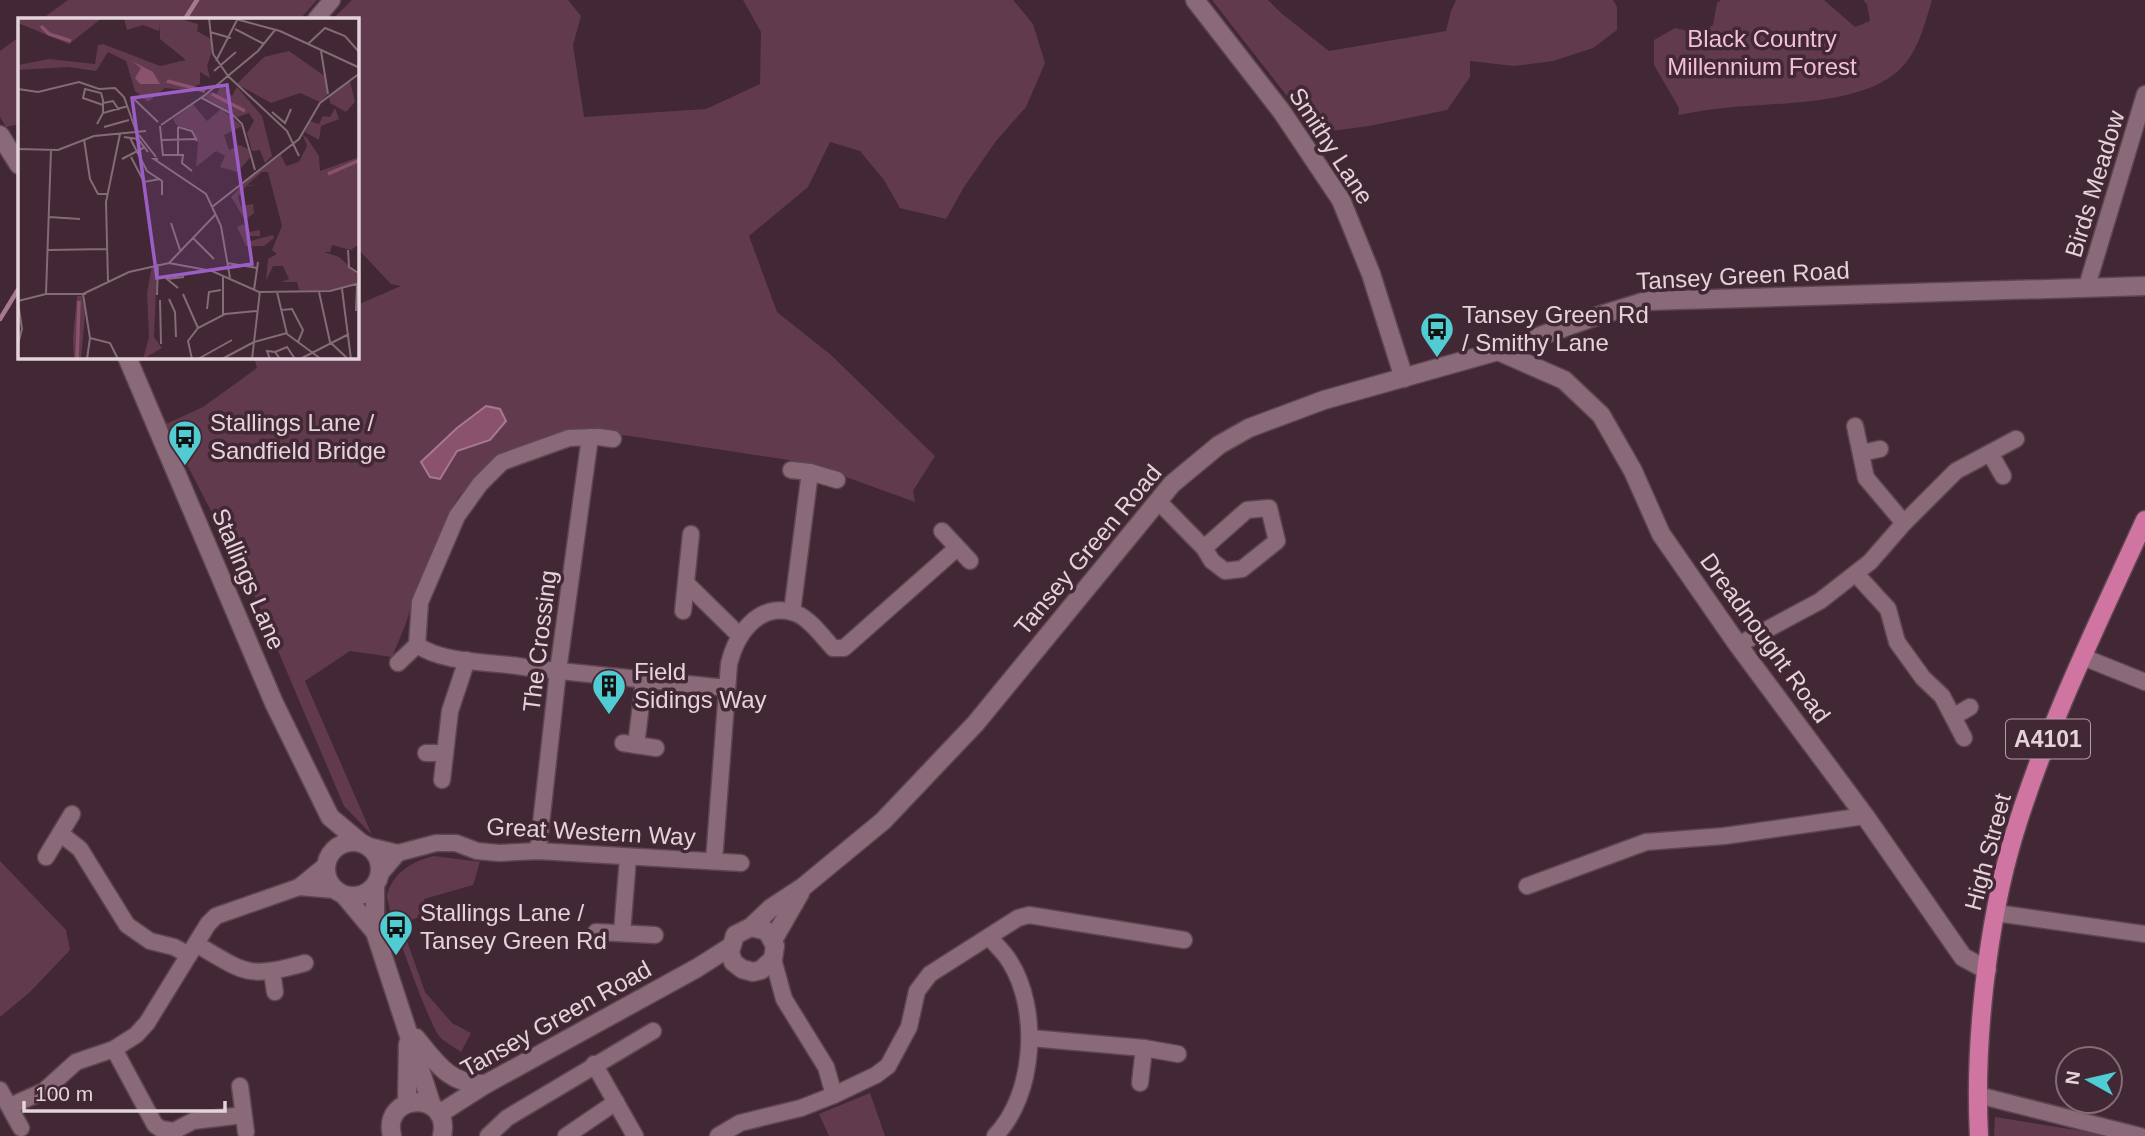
<svg xmlns="http://www.w3.org/2000/svg" width="2145" height="1136" viewBox="0 0 2145 1136" font-family="Helvetica,sans-serif">
<rect width="100%" height="100%" fill="#422734"/>
<!-- green -->
<g fill="#613b4d" fill-rule="evenodd">
<polygon points="68,0 317,0 300,19 42,19"/>
<path d="M352,0H568L581,16L573,45L584,117L706,109L760,84L761,32L743,0H1013L1033,24L1045,63L1026,107L996,141L964,187L946,219L900,208L884,180L860,151L830,142L808,187L749,236L777,312L831,355L935,456L913,491L915,502L846,477L789,460L623,435L578,433L527,443L497,457L458,497L420,579L405,626L392,657L350,651L305,681L372,835L344,806L253,592L166,424L203,407L257,368L254,357H357V305L401,286L391,284L357,248V19H333ZM486,406L490,440L457,451L448,467L421,461L457,428Z"/>
<polygon points="1212,0 1268,0 1281,13 1329,51 1446,31 1451,11 1456,0 1613,0 1617,7 1617,30 1593,48 1553,61 1514,66 1470,61 1470,77 1447,110 1369,126 1316,133"/>
<path d="M1721,0H1824L1855,27L1870,21L1867,4L1863,0H1932C1924,26 1917,58 1893,75C1851,107 1767,102 1716,109C1703,110 1691,113 1678,115L1679,108L1654,65V40L1675,28L1701,34L1713,25L1717,3Z"/>
<polygon points="19,37 19,124 6,127 0,117 0,51"/>
<path d="M434,856L480,862L473,885L424,899L427,914L401,924L425,992L452,1023L471,1033L461,1052C455,1047 445,1043 439,1036C430,1025 385,905 387,895C393,872 413,861 434,856Z"/>
<polygon points="0,861 66,930 70,950 30,992 0,1017"/>
<polygon points="870,1093 885,1136 829,1136 819,1114"/>
<polygon points="1995,1117 2113,1136 1994,1136"/>
</g>
<!-- water -->
<polygon fill="#8b526d" stroke="#a6798e" stroke-width="2" points="486,406 500,409 506,421 490,440 457,451 440,479 430,477 421,462 457,428"/>
<g fill="none" stroke-linecap="round" stroke-linejoin="round">
<!-- stream -->
<g stroke="#a6798e" stroke-width="4.5">
<polyline points="185,19 197,0"/>
<polyline points="0,319 19,288"/>
</g>
<!-- minor casing -->
<g stroke="#5d4650" stroke-width="19">
<g id="minor">
<polyline points="316,19 332,0"/>
<polyline points="2087,286 2145,94"/>
<polyline points="1855,426 1866,478 1904,523"/>
<polyline points="1861,453 1880,449"/>
<polyline points="1990,453 2003,476"/>
<polyline points="791,470 810,472 837,480"/>
<polyline points="1158,501 1204,548 1212,561 1225,571 1242,569 1277,541 1269,508 1247,510 1204,548"/>
<polyline points="942,531 970,561"/>
<polyline points="1856,574 1888,609 1897,642 1923,678 1942,696 1964,738"/>
<polyline points="687,584 740,636"/>
<polyline points="683,611 691,534"/>
<polyline points="792,612 810,472"/>
<polyline points="417,645 420,602 457,516 480,484 502,462 569,438 599,437 613,439"/>
<path d="M417,645C446,665 496,661 530,668L727,688"/>
<polyline points="1738,645 1820,601 1870,562 1904,523 1956,471 2016,439"/>
<polyline points="2083,657 2145,682"/>
<polyline points="398,663 417,645"/>
<polyline points="1953,717 1970,707"/>
<polyline points="623,743 656,748"/>
<polyline points="636,745 644,680"/>
<polyline points="426,753 445,753"/>
<polyline points="442,780 450,711 467,660"/>
<polyline points="61,834 80,849 127,925 150,941 174,947 189,955"/>
<polyline points="369,846 398,853 436,843 456,843 477,851 499,853 538,851 741,863"/>
<polyline points="538,851 558,671 590,437"/>
<polyline points="46,857 72,814"/>
<path d="M714,861L729,664C736,635 757,603 792,612C808,616 822,636 833,648H844L957,548"/>
<polyline points="380,874 398,853"/>
<polyline points="1527,886 1646,842 1724,836 1865,816"/>
<polyline points="299,887 335,890"/>
<polyline points="1996,913 2145,934"/>
<polyline points="596,932 655,935"/>
<polyline points="622,933 628,857"/>
<path d="M989,937C996,945 1005,953 1010,962C1040,1010 1035,1095 995,1136"/>
<path d="M196,944C246,973 247,979 305,963"/>
<polyline points="773,959 784,999 826,1067 834,1095"/>
<polyline points="272,972 275,992"/>
<polyline points="1030,1038 1144,1048 1178,1054"/>
<polyline points="114,1049 155,1125 161,1129 174,1131 193,1121 243,1115"/>
<polyline points="594,1064 635,1136"/>
<polyline points="1140,1083 1144,1048"/>
<polyline points="240,1086 246,1132"/>
<polyline points="0,1090 21,1128"/>
<polyline points="1978,1095 2140,1136"/>
<polyline points="10,1106 44,1091 76,1062 114,1049 136,1035 147,1023 208,924 216,916 299,887 326,865"/>
<polyline points="488,1136 507,1118 653,1031"/>
<polyline points="566,1136 616,1102"/>
<polyline points="718,1136 740,1123 801,1108 834,1095 876,1075 888,1066 909,1027 917,991 930,974 1018,918 1029,915 1184,940"/>
</g>
</g>
<!-- tertiary casing -->
<g stroke="#5d4650" stroke-width="21">
<g id="tertiary">
<polyline points="1195,0 1282,112 1341,200 1371,274 1404,378"/>
<polyline points="1498,351 1564,380 1601,415 1633,471 1661,534 1738,645 1865,816 1963,957 1987,970"/>
<polyline points="751,927 767,931 775,946 773,959 761,970 753,972 742,969 733,962 730,952 735,935 751,927 771,908 803,887 883,821 976,723 1172,484 1219,445 1249,428 1324,400 1498,351 1588,319 1646,301 2145,286"/>
<polyline points="773,940 800,893"/>
<polyline points="439,1114 486,1084 697,968 730,947"/>
</g>
</g>
<!-- secondary casing -->
<g stroke="#5d4650" stroke-width="21">
<g id="secondary">
<polyline points="0,135 19,165"/>
<polyline points="127,357 274,703 330,817 361,843"/>
<circle cx="353" cy="869" r="27"/>
<polyline points="375,885 375,932 432,1106"/>
<polyline points="344,895 375,932"/>
<path d="M416,1038C436,1063 451,1086 486,1084"/>
<polyline points="407,1103 408,1044"/>
<path d="M392,1136C381,1092 452,1090 442,1136"/>
</g>
</g>
<!-- primary casing -->
<g stroke="#5d4650" stroke-width="21">
<path id="primary" d="M1979,1136C1974,1044 1987,924 2014,835C2047,726 2098,623 2145,520"/>
</g>
<!-- minor -->
<use href="#minor" stroke="#8a6a78" stroke-width="16"/>
<!-- tertiary -->
<use href="#tertiary" stroke="#8a6a78" stroke-width="18"/>
<!-- secondary -->
<use href="#secondary" stroke="#8a6a78" stroke-width="18"/>
<!-- primary -->
<use href="#primary" stroke="#d074a1" stroke-width="18"/>
</g>
<!-- icons -->
<defs>
<g id="bus-pin" transform="scale(1.75)"><path d="M0 17L-7.5 6A9.5 9.5 0 1 1 7.5 6Z" fill="#51ccd3" stroke="#422734"/><path d="M-5-6H5V4H4V6H2V4H-2V6H-4V4H-5ZM-3.5-4V0h7V-4ZM-3.5 1.2v1.5H-2V1.2ZM2 1.2v1.5H3.5V1.2Z" fill="#111"/></g>
<g id="building-pin" transform="scale(1.75)"><path d="M0 17L-7.5 6A9.5 9.5 0 1 1 7.5 6Z" fill="#51ccd3" stroke="#422734"/><path d="M-4-6H4V6H1V3H-1V6H-4ZM-2.5-4.3h1.7v1.8h-1.7ZM.8-4.3h1.7v1.8H.8ZM-2.5-1h1.7V.8h-1.7ZM.8-1h1.7V.8H.8Z" fill="#111"/></g>
</defs>
<g fill-rule="evenodd">
<use href="#bus-pin" x="1437" y="329"/>
<use href="#bus-pin" x="185" y="437"/>
<use href="#building-pin" x="609" y="686"/>
<use href="#bus-pin" x="396" y="927"/>
</g>
<g text-anchor="middle" stroke-width="7" stroke-linejoin="round" paint-order="stroke">
<!-- shield labels -->
<rect fill="#422734" stroke="#b49fa8" stroke-width="2" x="2006" y="719.5" width="84" height="39" rx="5"/>
<g font-size="23" font-weight="bold" fill="#e5d3da">
<text x="2048" y="747">A4101</text>
</g>
<!-- park labels -->
<g font-size="24" fill="#f5bfd7" stroke="#422734">
<text x="1762" y="47">Black Country<tspan x="1762" dy="28">Millennium Forest</tspan></text>
</g>
<!-- street labels -->
<g font-size="24" fill="#e5d3da" stroke="#422734">
<text transform="translate(1331 146) rotate(57)" y="8">Smithy Lane</text>
<text transform="translate(2095 184) rotate(-73)" y="8">Birds Meadow</text>
<text transform="translate(1743 276) rotate(-3)" y="8">Tansey Green Road</text>
<text transform="translate(1088 550) rotate(-50)" y="8">Tansey Green Road</text>
<text transform="translate(248 579) rotate(67)" y="8">Stallings Lane</text>
<text transform="translate(1765 638) rotate(54)" y="8">Dreadnought Road</text>
<text transform="translate(540 641) rotate(-83)" y="8">The Crossing</text>
<text transform="translate(591 832) rotate(3)" y="8">Great Western Way</text>
<text transform="translate(1988 852) rotate(-75)" y="8">High Street</text>
<text transform="translate(556 1019) rotate(-29)" y="8">Tansey Green Road</text>
</g>
<!-- poi labels -->
<g font-size="24" fill="#e5d3da" stroke="#422734" text-anchor="start">
<text x="1462" y="323">Tansey Green Rd<tspan x="1462" dy="28">/ Smithy Lane</tspan></text>
<text x="210" y="431">Stallings Lane /<tspan x="210" dy="28">Sandfield Bridge</tspan></text>
<text x="634" y="680">Field<tspan x="634" dy="28">Sidings Way</tspan></text>
<text x="420" y="921">Stallings Lane /<tspan x="420" dy="28">Tansey Green Rd</tspan></text>
</g>
</g>
<!-- overview -->
<g transform="translate(18 18)">
<rect width="341" height="341" fill="#422734"/>
<path d="M0,0H84L51,26L0,5ZM106,0H159L180,6L179,13L193,21L194,33L189,48L192,60L182,54V66L167,72L147,70L130,84L117,73L108,43L90,34L78,53L50,49L0,52V47L31,41L77,46L80,27L85,26L142,48L168,42L142,21V7L141,13L125,7L109,12ZM271,33L308,59L310,76L302,84L282,75L253,85L219,66L246,39ZM332,63L337,84L328,94L312,85L311,78ZM203,66L214,78L219,69L244,98L254,138L247,145L242,132L234,133L229,115L236,103L231,95L220,99L186,79L193,74L199,76ZM175,86L189,103L203,91L224,108L206,117L211,132L221,127L230,131L232,140L219,154L202,149L207,138L198,133L178,149L180,124L172,111L158,107L155,101ZM317,90L321,101L303,108L301,122L287,114L292,103L301,106L305,98L312,99ZM285,117L289,120L301,138L302,153L341,139V226L333,232L314,227L312,234H306L321,239L341,257V264L321,272H281L279,264H263L271,261L265,248H255L248,263L250,241L259,236L254,232L264,208L250,154H244L229,167L239,168H228L220,179L223,188L235,186L236,195L227,202L213,179L237,154L263,137L268,148L281,144L289,128ZM225,206L232,214L242,212V218H232L229,224L255,217L256,220L246,228H228L219,209ZM139,247L136,319L144,330L125,341L131,319L129,275L134,248ZM59,278H64L67,296L63,341H56L55,320Z" fill="#613b4d"/>
<path d="M114,43L135,54L142,66H122L117,60L123,50Z" fill="#8b526d"/>
<path fill="none" stroke="#8b526d" stroke-width="3.5" d="M23,8L31,16L53,23M149,63L187,73M194,76L227,93M310,156L342,142M59,341L61,283"/>
<path fill="none" stroke="#836c76" stroke-width="2" d="M191,0L195,36L210,58M214,0L262,13L342,50M217,11L246,26M192,14L213,20M290,26L307,10L327,18L342,35M303,33L310,76M198,43L219,2M196,53L218,34M210,58L269,113L281,138M0,71L20,74L61,64L81,71L97,70L106,79L118,113M184,80L214,96L224,106L237,152M116,81L140,104M85,85L95,83L101,92M85,87L65,80L67,71L83,75L85,82V95M254,94L267,105L273,91M79,106L85,95L110,88M143,107L187,77L240,33L257,12M142,108L145,138M86,109L111,102M160,109L174,113L179,123M160,109V136M121,117L138,139M106,119L120,121L130,134M112,120L129,153L144,163V177M66,121L72,161L80,176H90M144,122L179,121M0,131L40,132L76,118L128,113M145,137H165L164,145L174,153M113,139L126,164L142,161M104,141L127,129M140,141H136L188,176L203,208L212,260M194,189L281,121L302,85L342,55M31,199L62,201M153,205L162,232M175,220L196,241M30,232L89,231M330,232L331,249L342,256M151,245L197,197M209,245L239,250M205,258V297M90,264L88,184L102,116M160,270L149,261L166,259M324,271L333,341M236,272L240,244M259,274L269,316L303,341M301,274L312,324L330,341M28,276L33,132M65,276L72,320L69,341M65,276L111,254L151,245L194,253L241,274L312,273L342,265M165,276L180,310M139,277L140,246M151,281L157,294L158,319M142,282L143,326M0,283L28,276H68M0,284L4,311L0,326M189,291L191,274L203,272M263,292L274,291L285,312L280,324M338,293L339,266M72,320L92,325L100,341M236,324L269,315M257,334L269,329L277,341M174,341L170,323L180,310L207,296L239,293M180,341L214,322M204,341L236,324M234,341L242,273M252,341L249,333L257,334L262,341M282,341L331,316"/>
<path fill="#9b5ec7" fill-opacity="0.15" stroke="#9b5ec7" stroke-width="3.5" d="M209,67L234,246L139,260L114,80Z"/>
<rect width="341" height="341" fill="none" stroke="#e5d3da" stroke-width="3.5"/>
</g>
<!-- north arrow -->
<g transform="translate(2089 1080) rotate(278)"><circle r="33" fill="#422734" stroke="#836c76" stroke-width="2"/>
<path d="M0-5L12 26L0 18L-12 26Z" fill="#51ccd3"/>
<text y="-10" font-size="19" font-weight="bold" text-anchor="middle" fill="#e5d3da">N</text>
</g>
<!-- scale -->
<path d="M24 1101v10h201v-10" fill="none" stroke="#e5d3da" stroke-width="3.5"/>
<text x="35" y="1101" font-size="21" fill="#e5d3da" stroke="#422734" stroke-width="5" paint-order="stroke">100 m</text>
</svg>
